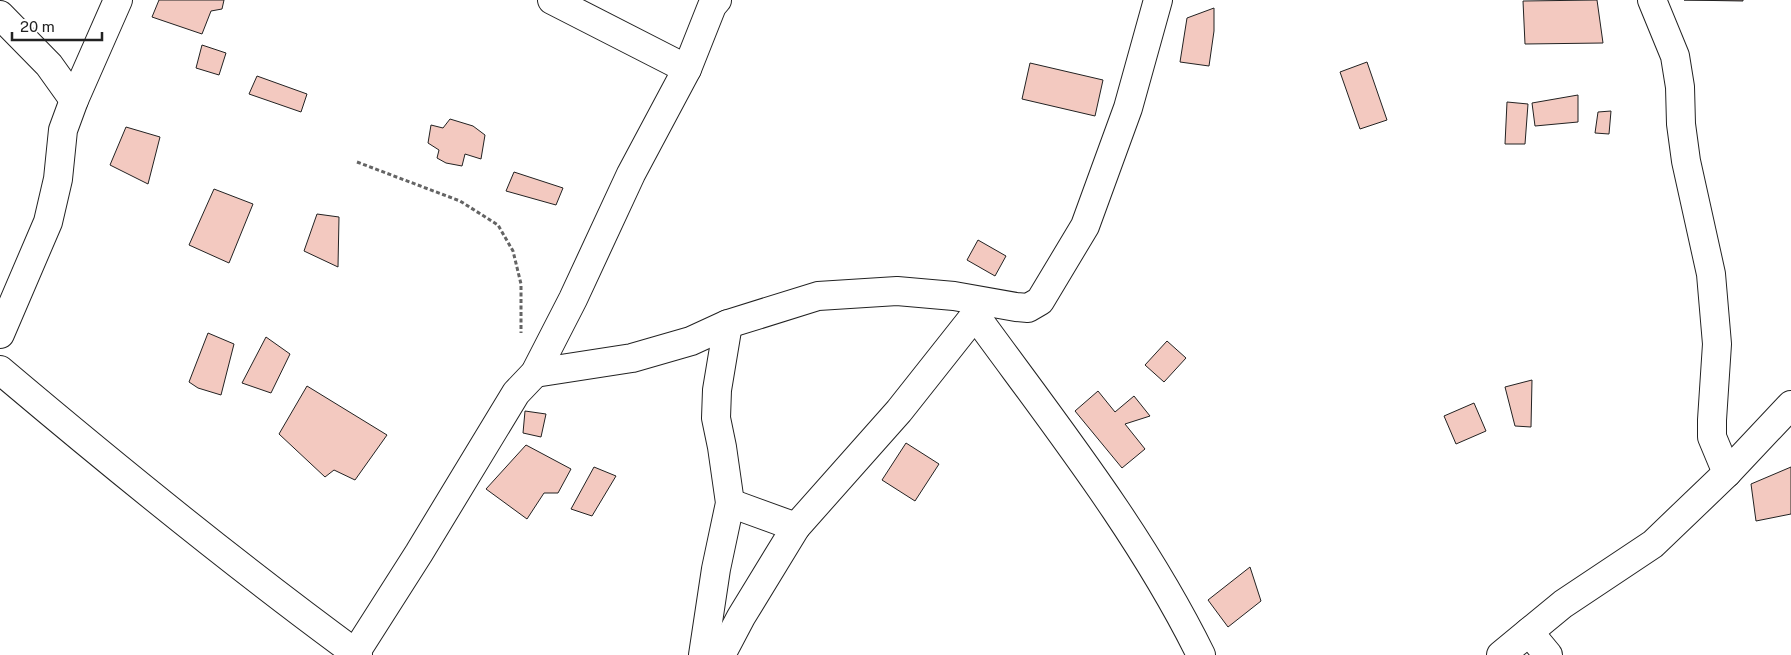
<svg xmlns="http://www.w3.org/2000/svg" width="1791" height="655" viewBox="0 0 1791 655" font-family="'Public Sans',sans-serif">
<rect width="100%" height="100%" fill="#fff"/>
<!-- building -->
<g fill="#f3c9c0" stroke="#222">
<polygon points="159,0 224,0 222,9 211,11 202,34 152,17"/>
<polygon points="1597,0 1603,43 1525,44 1523,1"/>
<polygon points="1684,0 1743,0 1743,1"/>
<polygon points="1214,8 1214,31 1209,66 1180,62 1187,18"/>
<polygon points="202,45 226,53 219,75 196,68"/>
<polygon points="1367,62 1387,120 1360,129 1340,72"/>
<polygon points="1030,63 1103,80 1095,116 1022,99"/>
<polygon points="257,76 307,94 301,112 249,94"/>
<polygon points="1578,95 1578,122 1535,126 1532,103"/>
<polygon points="1507,102 1528,104 1525,144 1505,144"/>
<polygon points="1611,111 1609,134 1595,133 1598,112"/>
<polygon points="450,119 473,126 485,135 481,159 465,154 462,166 446,163 437,158 439,150 428,143 431,125 443,128"/>
<polygon points="126,127 160,137 148,184 110,165"/>
<polygon points="514,172 563,188 556,205 506,191"/>
<polygon points="214,189 253,204 229,263 189,245"/>
<polygon points="317,214 339,217 338,267 304,251"/>
<polygon points="978,240 1006,256 995,276 967,260"/>
<polygon points="208,333 234,344 221,395 198,388 189,382"/>
<polygon points="266,337 290,354 271,393 242,383"/>
<polygon points="1167,341 1186,358 1164,382 1145,365"/>
<polygon points="1532,380 1531,427 1515,426 1505,387"/>
<polygon points="307,386 387,435 355,480 334,470 325,477 279,434"/>
<polygon points="1098,391 1115,412 1134,396 1150,416 1125,424 1145,449 1122,468 1075,411"/>
<polygon points="1474,403 1486,431 1456,444 1444,416"/>
<polygon points="525,411 546,414 541,437 523,433"/>
<polygon points="906,443 939,464 915,501 882,480"/>
<polygon points="526,445 571,469 558,493 544,493 527,519 486,489"/>
<polygon points="594,467 616,476 592,516 571,509"/>
<polygon points="1791,467 1791,514 1756,521 1751,484"/>
<polygon points="1250,567 1261,601 1228,627 1208,600"/>
</g>
<g fill="none" stroke-linecap="round" stroke-linejoin="round">
<!-- minor casing -->
<g stroke="#222" stroke-width="30">
<g id="minor">
<polyline points="552,0 687,69"/>
<polyline points="1652,0 1675,56 1680,87 1681,124 1686,161 1711,274 1717,344 1712,420 1712,437 1727,473"/>
<polyline points="0,15 49,65 74,100"/>
<path d="M975,315C1055,425 1141,533 1201,655"/>
<polyline points="0,334 48,222 58,179 63,130 74,100 118,0"/>
<path d="M0,370C116,468 235,565 358,655"/>
<polyline points="535,373 632,358 691,341 728,324 818,296 897,291 954,296 1016,307 1028,308 1040,301 1085,226 1128,108 1158,0"/>
<polyline points="796,527 899,411 975,315 987,303"/>
<polyline points="1529,632 1548,655"/>
<polyline points="354,655 419,553 516,393 535,373 573,299 631,174 687,69 712,6 717,0"/>
<polyline points="703,655 716,569 730,503 722,447 716,418 717,390 728,324"/>
<polyline points="721,655 741,617 796,527 730,503"/>
<polyline points="1501,655 1563,604 1653,544 1727,473 1791,405"/>
</g>
</g>
<!-- path -->
<polyline stroke="#646464" stroke-width="3" stroke-dasharray="4 2.5" stroke-linecap="butt" points="357,162 460,201 498,225 513,251 521,284 521,333"/>
<!-- minor -->
<use href="#minor" stroke="#fff" stroke-width="28"/>
</g>
<!-- scale -->
<path d="M12 32v8h90v-8" fill="none" stroke="#222222" stroke-width="2.5"/>
<text x="20" y="32" font-size="15" fill="#222222" stroke="#ffffff" stroke-width="4" paint-order="stroke">20 m</text>
</svg>
